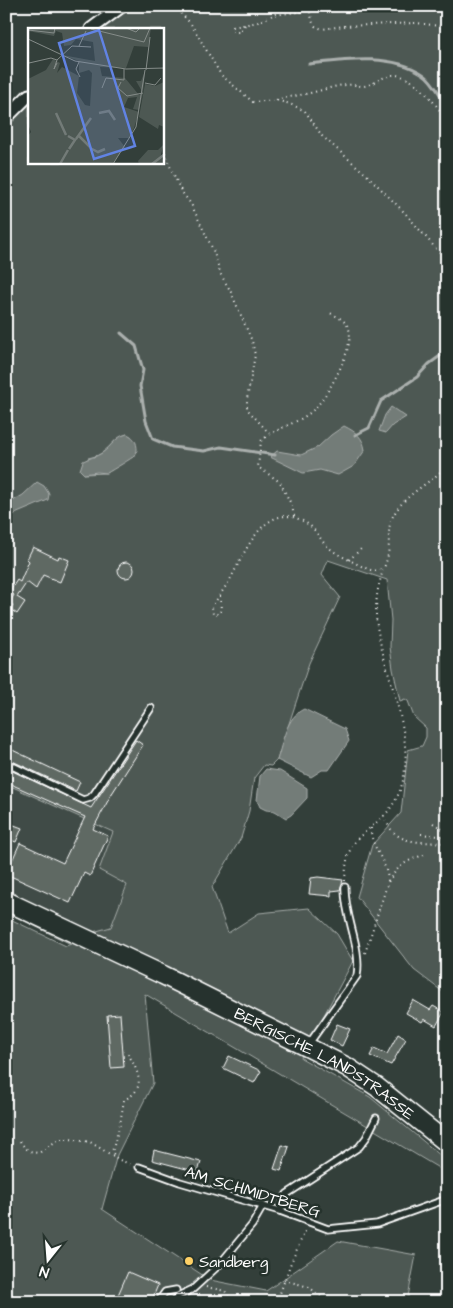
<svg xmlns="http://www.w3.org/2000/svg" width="453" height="1308" viewBox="0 0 453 1308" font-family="'Architects Daughter',sans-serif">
<rect width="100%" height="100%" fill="#333f3a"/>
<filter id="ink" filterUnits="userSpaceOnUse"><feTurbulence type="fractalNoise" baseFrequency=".02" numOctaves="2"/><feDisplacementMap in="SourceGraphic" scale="10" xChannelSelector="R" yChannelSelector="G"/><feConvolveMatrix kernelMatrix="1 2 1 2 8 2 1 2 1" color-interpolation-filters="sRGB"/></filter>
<g filter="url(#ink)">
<!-- built -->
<polygon fill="#404c47" points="6,784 113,832 127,884 111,927 93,932 6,891"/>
<!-- green -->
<path fill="#4d5853" stroke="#a6aca9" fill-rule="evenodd" d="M135,6H447V995L414,970L357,897L372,845L401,813L408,750L422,746L426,737V728L414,717L408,701L405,699L400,701L393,669L390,647L391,620L387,580L328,560L322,575L340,597L309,663L277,760L271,766L264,765L254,778L249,811L241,838L212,887L228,933L259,913L309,908L337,934L353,961L301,1058L370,1097L447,1161V1173L145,994L153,1083L117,1155L102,1209L210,1280L266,1291L338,1241L416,1255L407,1302H6V917L66,946L71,944L6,912V907L77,941L93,932L111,927L127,885L99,870L113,832L6,784V125L29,102V162H162V29H100ZM127,434C137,438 135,447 135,456L123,462L107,473L84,474L88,458C92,457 97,456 100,454C112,447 113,438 127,434Z"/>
<!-- water -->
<g fill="#737b78" stroke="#abb0ae">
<polygon points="391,407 406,417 393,425 386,433 379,431 385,415"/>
<path d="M344,426C356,432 363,437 365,450L354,466L338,475L320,470L303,473L270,457L277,451L301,455L318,447L331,435Z"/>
<path d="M127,434C131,436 134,438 136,443C137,447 138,451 135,455C133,458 112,470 107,473L97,472L84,474L80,470L83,461C89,458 96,457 102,453C112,446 115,437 127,434Z"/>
<polygon points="37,482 44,486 49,494 48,500 15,514 6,520 6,505 23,495"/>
<path d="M304,709L345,729L349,741L329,770H322L311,777L277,760C283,742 286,717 304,709Z"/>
<polygon points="266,769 280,771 307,788 307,798 291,815 286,818 275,811 266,810 260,807 257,800 260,776"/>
</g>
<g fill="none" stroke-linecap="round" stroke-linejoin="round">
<!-- stream -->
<g stroke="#abb0ae" stroke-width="3">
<path d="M309,64C346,60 390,53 423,74C433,80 440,96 447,105"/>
<polyline points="121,333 136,346 143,370 140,386 146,421 153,439 172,447 204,451 221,447 275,455"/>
<polyline points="355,435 369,428 381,401 417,377 429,364 447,351"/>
</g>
</g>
<!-- building -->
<g fill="#5f6964" stroke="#fff">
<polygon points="33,547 58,559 59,556 69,560 60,582 43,575 36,589 27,582 17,597 25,602 17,614 10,609 13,605 9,603 14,595 9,592 17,580 20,582 29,561 27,559"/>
<circle cx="126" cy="570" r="8"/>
<polygon points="136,740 143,745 111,795 93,829 108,836 90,876 84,873 70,903 6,874 20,843 63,863 85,817 15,786 6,780 6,768 91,808"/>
<polygon points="6,747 80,782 76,791 6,758"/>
<polygon points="6,822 22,828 16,842 6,838"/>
<polygon points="318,877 343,880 340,890 331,891 331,896 309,894 311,878"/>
<polygon points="413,1000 430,1010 433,1006 444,1012 436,1026 424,1019 422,1022 406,1013"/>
<polygon points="120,1014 124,1067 111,1068 107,1015"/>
<polygon points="337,1024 350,1029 342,1046 330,1040"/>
<polygon points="398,1034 406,1039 391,1065 370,1056 374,1048 387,1054"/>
<polygon points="229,1056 261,1071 254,1083 223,1068"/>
<polygon points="282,1145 289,1147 281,1171 274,1169"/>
<polygon points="154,1150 201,1162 198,1172 152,1160"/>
<polygon points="128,1272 158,1285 151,1302 115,1302"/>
</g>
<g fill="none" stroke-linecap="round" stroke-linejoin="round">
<!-- lane casing -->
<g stroke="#fff" stroke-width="9">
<g id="lane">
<polyline points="6,763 83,800 90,798 94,794 151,708"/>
<path d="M308,1045L357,976C362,946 344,917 345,887"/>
<polyline points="139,1167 180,1182 280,1211 328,1229 377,1224 447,1199"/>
<polyline points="280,1211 287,1194 359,1147 366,1138 376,1118"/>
<polyline points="6,1297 19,1302"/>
<polyline points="158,1302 165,1292 176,1290"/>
<polyline points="174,1302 178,1296 193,1289 219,1265 252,1225 263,1206"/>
</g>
</g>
<!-- street casing -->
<g stroke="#fff" stroke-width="15">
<g id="street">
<polyline points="91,29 122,6"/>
<polyline points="6,118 29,95"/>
</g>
</g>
<!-- primary casing -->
<g stroke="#fff" stroke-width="21">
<g id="primary">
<path id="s1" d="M6,901L163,975L347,1067L377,1087L447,1143"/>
</g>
</g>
<!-- path -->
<g stroke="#fff" stroke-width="2" stroke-dasharray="1 4" stroke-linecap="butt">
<polyline points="174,6 191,24 221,75 253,102 276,100 290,104 305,111 322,136 368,176 405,213 438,251 447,256"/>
<polyline points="310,12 313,23 315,26 322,29 344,26 417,23 447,27"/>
<polyline points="275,14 284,6"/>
<polyline points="245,25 239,32 234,32 232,30 233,27 258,22 273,15 331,8"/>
<path d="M276,100C290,96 304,95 318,91C328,89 337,85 348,85C353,84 358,86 364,86C373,85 382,76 393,75C414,74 437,105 447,121"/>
<polyline points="162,148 181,191 191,204 213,250 221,275 230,290 252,341 255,355 247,399 247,409 269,433"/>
<path d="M447,465C430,485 404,493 392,518C387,530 390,542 388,555C386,564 382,572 380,581C376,594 375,613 377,626C386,686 432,764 384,816C395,847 419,841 447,843"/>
<path d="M294,516L292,506L280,482L258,467L261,441C276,428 296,424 311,412C326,400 355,348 349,329C346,320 336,316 328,312"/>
<polyline points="349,560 361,549"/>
<path d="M220,596L221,610L219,614H213L212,607C218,597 225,588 231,578C245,552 266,497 306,523C315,528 319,538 326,545C335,554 348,559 359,565C368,569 375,574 384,567"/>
<polyline points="433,823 447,832"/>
<path d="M371,828C370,847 388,862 388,882"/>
<polyline points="421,834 447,837"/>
<path d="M345,881C347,839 355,842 384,816"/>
<path d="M365,953L388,882C399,864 408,860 427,854"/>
<path d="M128,1054C134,1064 145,1082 134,1093C132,1096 127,1098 124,1100L120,1124L112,1152L117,1159L132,1165"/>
<path d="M20,1141C25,1149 29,1152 39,1153L59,1139H70L90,1142L113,1156"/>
<polyline points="284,1280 309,1287 328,1302"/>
<polyline points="206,1287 225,1291 232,1302"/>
<polyline points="277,1302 290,1265 306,1229"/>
</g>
<!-- lane -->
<use href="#lane" stroke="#26332d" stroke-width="5.5"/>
<!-- street -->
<use href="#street" stroke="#26332d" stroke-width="11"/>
<!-- primary -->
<use href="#primary" stroke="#26332d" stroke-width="18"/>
</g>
</g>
<!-- markers -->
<circle fill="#ffd166" stroke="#26332d" stroke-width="2" cx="189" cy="1261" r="5"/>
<g text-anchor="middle" stroke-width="5" stroke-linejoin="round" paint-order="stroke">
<!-- street labels -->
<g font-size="16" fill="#fff" stroke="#26332d">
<text dy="6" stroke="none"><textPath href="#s1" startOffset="358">BERGISCHE LANDSTRASSE</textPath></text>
<text transform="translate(253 1191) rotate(17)" y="6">AM SCHMIDTBERG</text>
</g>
<!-- poi labels -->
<g font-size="16" fill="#fff" stroke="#26332d" text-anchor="start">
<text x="199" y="1267">Sandberg</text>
</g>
</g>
<!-- overview -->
<g transform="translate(28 28)">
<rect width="136" height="136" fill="#333f3a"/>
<path d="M0,0H123L120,19L106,18L98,40L72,39L74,48L97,50L111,67L115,65L108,53H113L117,43L115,65L111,82L105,81L109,69L100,70L96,79L111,84L106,100L101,110H90L97,119L84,136H0V108L3,104L0,96V51L18,42L25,31L32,35L29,45L34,39L51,48L49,65L57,77L62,78L64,45L61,42L51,45V33L34,27L67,33L65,14L48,11L43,17L36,18L34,5L28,3L26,8L0,3ZM136,54V99L131,97L130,101L111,89L117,56L127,58ZM136,116L133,126L136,136H111L110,133L120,122H130Z" fill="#4d5853"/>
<path fill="none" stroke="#737b78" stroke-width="2.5" d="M28,85L38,107M71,85L81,83L87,92M40,108L47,112L41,121M51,108L62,119M48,111L63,90M62,120L70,124L77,121M32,136L40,122M124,136L137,126"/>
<path fill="none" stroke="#858c89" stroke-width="1" d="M98,0L108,4L112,0M63,1L116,14L122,0M0,2L26,5L27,0M0,11L47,33L98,41L137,40M51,18L58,3M51,34L48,41L52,49M1,35L23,30L29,32L44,18L63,19M29,35L26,41L29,32M118,42L122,9M93,54L90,60L99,68L115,65M117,55L127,57L133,50M74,60L78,50L96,52V41M85,136L108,99L117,42"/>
<path fill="#6183e4" fill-opacity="0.15" stroke="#6183e4" stroke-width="2.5" d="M71,2L107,118L66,131L31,15Z"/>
<rect width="136" height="136" fill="none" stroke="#fff" stroke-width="2.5"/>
</g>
<!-- margin -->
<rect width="453" height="1308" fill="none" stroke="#26332d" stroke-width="25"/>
<rect x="12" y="12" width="428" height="1283" fill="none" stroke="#fff" stroke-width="2" filter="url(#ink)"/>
<!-- north arrow -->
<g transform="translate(48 1260) rotate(197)" stroke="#26332d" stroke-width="4" paint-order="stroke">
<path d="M0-4L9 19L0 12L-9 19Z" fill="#ffffff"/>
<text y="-8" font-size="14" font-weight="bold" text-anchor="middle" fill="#ffffff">N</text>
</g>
</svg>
